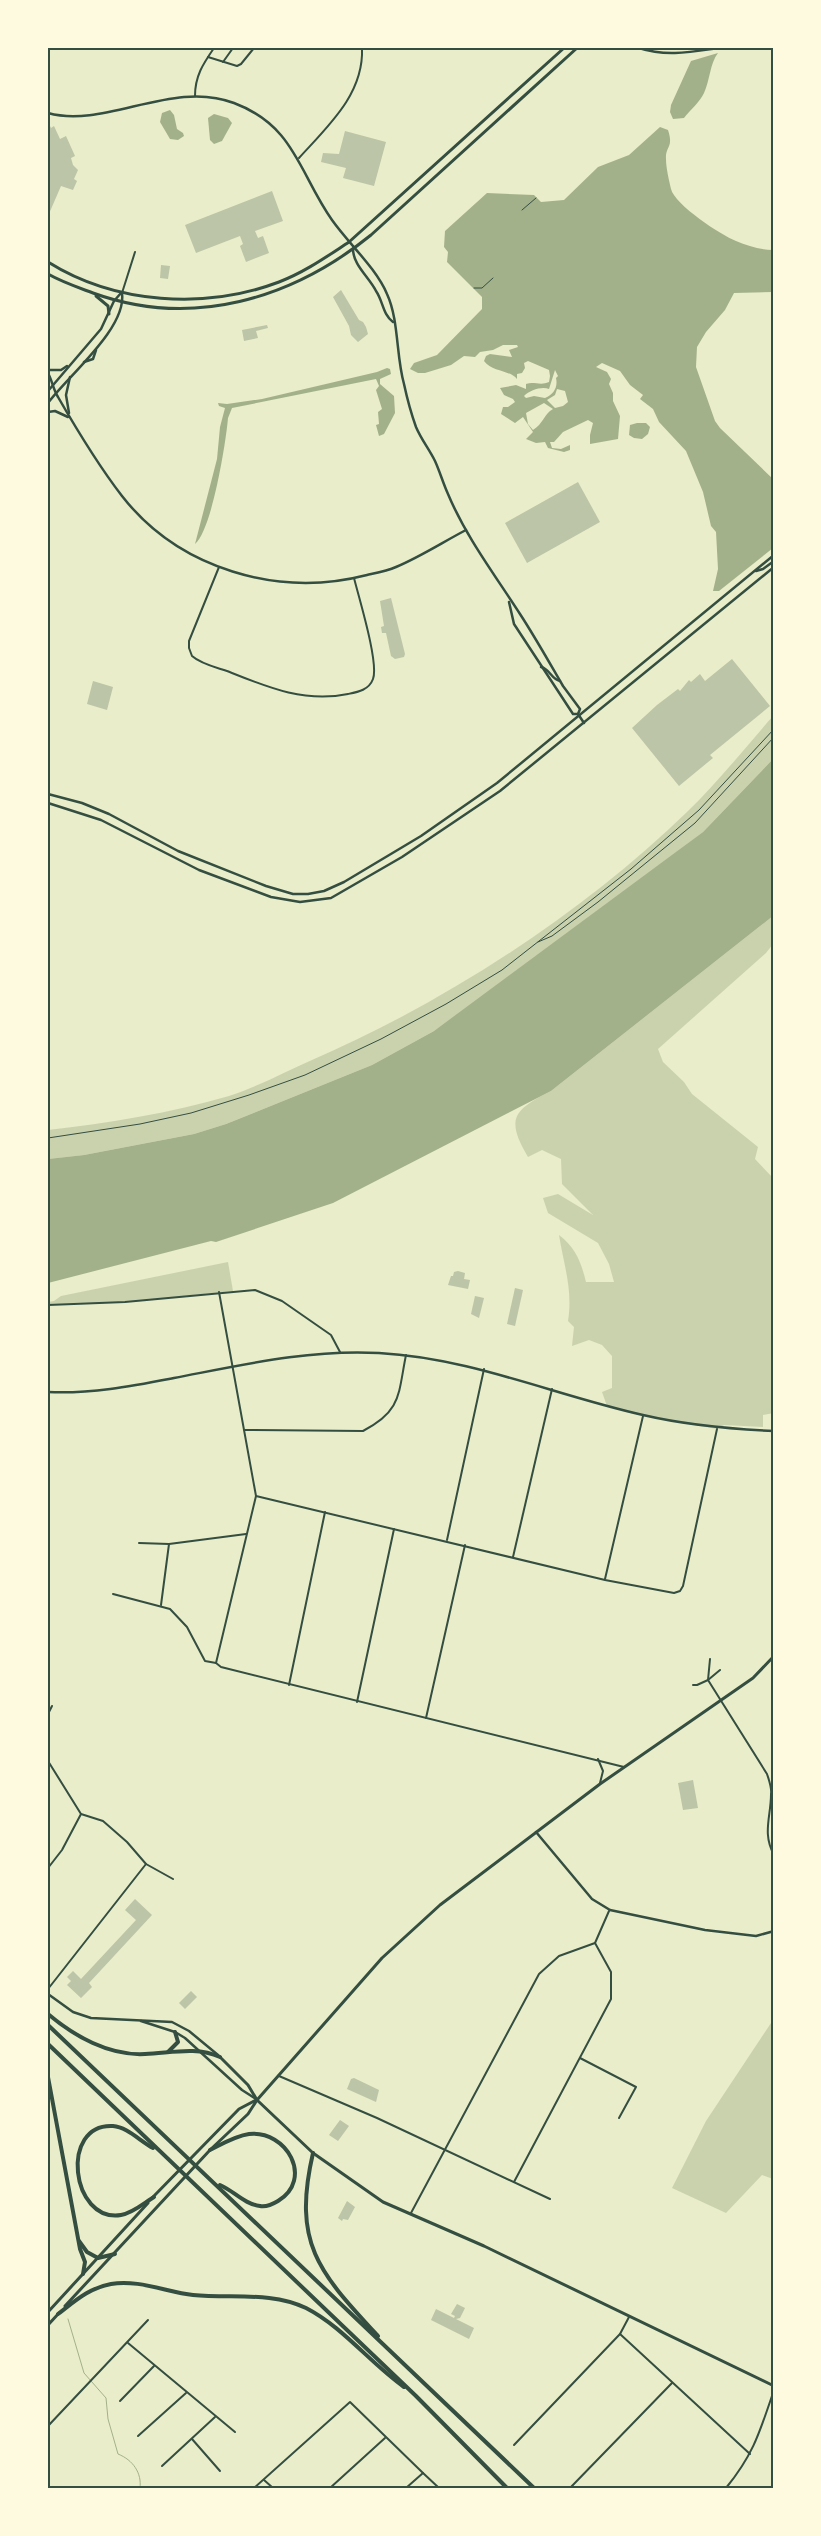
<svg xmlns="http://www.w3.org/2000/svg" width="821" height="2536" viewBox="0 0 821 2536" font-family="Lato,sans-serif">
<rect width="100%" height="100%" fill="#e9edc9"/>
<!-- green -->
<g fill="#cad2ad">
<path d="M773,716V759L703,832L488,996L434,1031L372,1065L226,1124L194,1134L84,1155L48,1159V1130C108,1123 171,1113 229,1096C257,1087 285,1072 312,1060C446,1002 583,913 687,812C718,782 745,748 773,716Z"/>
<path d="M773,916V944L766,953L658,1049L663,1062L684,1082L692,1094L758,1147L755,1159L773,1178L774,1413L763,1415V1427L724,1425L717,1429L643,1416L607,1406L602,1392L612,1388V1356L602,1345L589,1340L572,1346L574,1327L568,1321C573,1290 564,1266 559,1235C576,1248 581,1262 586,1282H614L609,1264L598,1243L548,1213L543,1198L558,1194L593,1215L562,1184L561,1159L542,1150L528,1157C505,1118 514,1110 551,1091Z"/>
<polygon points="228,1262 233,1291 125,1302 48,1305 48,1302 54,1301 61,1296"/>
<polygon points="773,2020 773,2179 762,2175 726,2213 672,2188 706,2121"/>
</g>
<!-- water -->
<g fill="#a3b18a" fill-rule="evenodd">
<path d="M718,53C710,63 710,80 704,93C700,102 690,110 684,118L673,119L670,112L671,105L691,61Z"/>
<polygon points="170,110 174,115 177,129 183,133 184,136 178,140 170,139 160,122 162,113"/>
<polygon points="214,114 228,118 232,123 222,141 214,144 210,140 208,118"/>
<path d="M660,127L668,130C674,148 665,146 666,159C666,168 669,180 671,189C675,205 721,235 736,241C748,246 761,250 773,250V292L734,293L725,310L706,332L697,347L696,367L715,421L720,428L773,479V548L719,591H713L718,569L716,532L711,526L703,492L686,451L659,422L653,409L640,399L643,395L630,385L620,371L602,363L596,367L607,372L611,379L609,384L613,393V401L620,416L618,439L590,444V435L593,423L588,420L563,432L554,442H550L552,448L561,449L570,445V450L564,452L548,448L545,442L536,443L526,439L533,432L523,417L515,423L501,414L503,407H508L515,402L513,399L504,395L500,388L516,385L526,389V384C534,381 540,386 549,382L550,376L549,370L528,361L524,363L525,368L522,373L517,374V379C510,370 492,372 484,361L486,356L490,354L512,357L509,350L518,347L517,345H503L493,350L480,352L475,357L464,356L451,365L425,373H418L410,369L414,363L437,355L482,309V297L447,262L448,252L444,247L445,231L487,193L534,195L541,202L564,200L598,167L629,155ZM555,370L558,376L556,378C558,387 554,394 545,398L534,396L526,398L524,396C530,390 542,386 549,389ZM557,389L565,391L568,402L563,406L555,408L547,400L555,395ZM544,403L553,409C544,414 543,424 533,430L528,424L526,413Z"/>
<path d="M387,368L390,369L391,374L380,379V384L394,396L395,413L384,434L379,436L376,425L379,424L378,412L382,409L376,390L379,386L376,379L232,408L228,418C226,442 212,530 195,544L217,459L220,427L225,408L219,406L218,403L227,404L262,399L377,372Z"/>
<polygon points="637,423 646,423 650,427 648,434 642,439 634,438 629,435 630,425"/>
<polygon points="773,759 773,916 551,1091 333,1203 216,1242 211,1241 48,1283 48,1159 84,1155 194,1134 226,1124 372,1065 434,1031 703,832"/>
</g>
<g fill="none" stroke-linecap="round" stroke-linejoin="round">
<!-- stream -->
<g stroke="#a3b18a" stroke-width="1">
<polyline points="48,2292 49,2293"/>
<path d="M68,2319L84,2373L106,2398L108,2419L118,2454C133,2460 142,2473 140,2488"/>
</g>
</g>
<!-- building -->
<g fill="#bcc5a7">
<polygon points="49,124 51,128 54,126 60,139 66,136 75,156 71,158 73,165 78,170 74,179 77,181 73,190 61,186 48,216"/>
<polygon points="345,131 386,142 374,186 343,178 346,168 321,162 323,153 339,154"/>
<polygon points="272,191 283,221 255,231 258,238 263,236 269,253 246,262 240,246 243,244 240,236 196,253 185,225"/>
<polygon points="161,265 170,266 168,279 160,278"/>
<polygon points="341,290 359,320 363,322 366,327 368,334 358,342 351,335 349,326 333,297"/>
<polygon points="267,325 268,328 256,331 258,338 244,341 242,330"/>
<polygon points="578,482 600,522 527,563 505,523"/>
<polygon points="391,598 405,654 404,657 395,659 391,656 386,633 382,633 381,627 384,626 380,601"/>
<polygon points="732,659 770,706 710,755 713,758 679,786 632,728 657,705 678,689 680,691 689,680 691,682 700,674 705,681"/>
<polygon points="93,681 113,687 107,710 87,704"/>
<polygon points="458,1271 465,1273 464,1279 470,1280 468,1289 448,1285 451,1276 453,1276 454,1272"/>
<polygon points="515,1288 523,1290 515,1326 507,1324"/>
<polygon points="475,1296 484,1298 479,1318 471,1314"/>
<polygon points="693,1780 698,1808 683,1810 678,1783"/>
<polygon points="135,1899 152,1915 89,1983 92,1987 81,1998 67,1985 71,1981 67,1977 73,1971 81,1979 136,1920 125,1910"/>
<polygon points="191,1991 197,1997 185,2009 179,2003"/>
<polygon points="354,2078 379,2090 376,2102 347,2089 351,2079"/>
<polygon points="340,2120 349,2126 338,2141 329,2135"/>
<polygon points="347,2201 355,2207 348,2220 343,2219 342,2221 338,2218"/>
<polygon points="457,2304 465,2308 460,2318 456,2319 474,2328 469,2339 431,2320 436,2309 454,2318 455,2316 451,2314"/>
</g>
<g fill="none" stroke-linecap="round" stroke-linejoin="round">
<!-- path -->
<g stroke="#344e41" stroke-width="1">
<polyline points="522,210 536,198"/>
<polyline points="474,288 482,288 493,278"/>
<polyline points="538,942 552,936 598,902 695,823 774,737"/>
<polyline points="48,1138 140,1124 191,1113 249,1095 305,1075 381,1039 446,1004 502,970 631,869 699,810 774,729"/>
</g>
<!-- minor -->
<g stroke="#344e41" stroke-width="2">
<polyline points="208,57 237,66 241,64 254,48"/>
<polyline points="223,62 233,48"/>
<path d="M195,96C195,76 203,64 214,48"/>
<path d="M299,158C328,126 364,94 362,48"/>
<polyline points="122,293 135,252"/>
<path d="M219,567L189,641V648L192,656C201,664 215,667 227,671C267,687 304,703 348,694C358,692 369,690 373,679C379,663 359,598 354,578"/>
<polyline points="48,1305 125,1302 255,1290 282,1301 331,1335 340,1352"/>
<path d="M245,1430L363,1431C402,1411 398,1394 406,1355"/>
<polyline points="256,1496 605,1580 674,1593 680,1591 683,1586 717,1429"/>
<polyline points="447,1540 484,1369"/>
<polyline points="139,1543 169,1544 246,1534"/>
<polyline points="513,1557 552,1389"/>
<polyline points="605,1579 643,1416"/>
<polyline points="113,1594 170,1609 187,1627 205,1661 216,1663 221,1667 624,1767"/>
<polyline points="161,1605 169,1544"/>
<polyline points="216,1663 256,1496 219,1292"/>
<path d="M720,1670L708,1680L767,1774C769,1780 772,1788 771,1794C771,1817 762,1833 774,1855"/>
<polyline points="289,1685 325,1512"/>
<polyline points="693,1685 697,1685 708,1680 710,1659"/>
<polyline points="357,1702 394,1529"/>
<polyline points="48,1714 52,1706"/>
<polyline points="426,1718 465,1545"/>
<polyline points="598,1759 603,1771 600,1783"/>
<polyline points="48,1761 81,1814 103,1821 127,1842 146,1864 173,1879"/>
<polyline points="48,1868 62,1850 81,1814"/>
<polyline points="595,1943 609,1911"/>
<polyline points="48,1989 146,1864"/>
<polyline points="580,2058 636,2087 619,2118"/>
<polyline points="279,2076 377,2118 550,2199"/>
<polyline points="514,2182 611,1999 611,1972 595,1943"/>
<polyline points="411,2213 539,1974 559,1956 595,1943"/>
<polyline points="620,2334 750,2454"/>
<polyline points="128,2343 235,2432"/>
<polyline points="120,2401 154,2366"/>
<polyline points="48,2426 148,2320"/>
<polyline points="138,2436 186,2393"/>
<polyline points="192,2439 220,2471"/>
<polyline points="514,2445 620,2334 629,2317"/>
<polyline points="162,2466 215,2417"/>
<polyline points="423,2473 439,2488"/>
<polyline points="264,2480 273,2488"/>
<polyline points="254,2488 350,2402 423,2473 406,2488"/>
<polyline points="330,2488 385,2438"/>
<polyline points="570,2488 672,2383"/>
<path d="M726,2488C754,2454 760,2431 774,2390"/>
</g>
<!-- tertiary -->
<g stroke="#344e41" stroke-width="2.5">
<path d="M639,48C666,57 691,52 719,48"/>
<polyline points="767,48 774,49"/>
<path d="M48,113C105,129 173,79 234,103C295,126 299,173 332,220C349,244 376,268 387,294C399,320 396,356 404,384C407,398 411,413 416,427C421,439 429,449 435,461C440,472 443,483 448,494C466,537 495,575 520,614C535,637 549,662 563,686L580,709L578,714"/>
<path d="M353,249C353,265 369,277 376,291C383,301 383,315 393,322"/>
<polyline points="84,362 93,359 96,350"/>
<polyline points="48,370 61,370 67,366"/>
<path d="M48,373C52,380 53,389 58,397C77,430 98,465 122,496C179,569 278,598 367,575C376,573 387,571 396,567C420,557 443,542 466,530"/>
<polyline points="48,391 101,329 114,301 121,293"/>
<path d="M48,403C69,375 127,328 122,293"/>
<polyline points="48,412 55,411 68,417"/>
<polyline points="69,413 66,395 70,377"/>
<polyline points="756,571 763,569 774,561"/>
<polyline points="509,602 514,624 573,714 578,714 584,723"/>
<path d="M541,667C550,669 551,679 560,681"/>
<polyline points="48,794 82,803 109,814 178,851 266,886 293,894 308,894 324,891 344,882 421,836 497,783 774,555"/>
<polyline points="48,803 101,820 199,870 271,897 300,902 331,898 402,857 500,791 774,567"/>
<path d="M48,1392C91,1394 132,1386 174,1378C242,1365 310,1349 379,1353C471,1358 554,1395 643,1415C686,1425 729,1429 774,1431"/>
<polyline points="536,1832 592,1899 610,1910 705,1930 756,1936 774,1931"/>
<polyline points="48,1994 73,2012 91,2018 172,2022 189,2031 218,2055"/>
<polyline points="141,2021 175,2032 185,2038 242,2090 256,2099"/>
</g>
<!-- secondary -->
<polyline stroke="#344e41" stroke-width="3" points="313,2153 383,2202 484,2246 774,2386"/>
<!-- primary -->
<g stroke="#344e41" stroke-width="3">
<path d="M48,262C115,304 205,310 279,282C305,272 326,257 349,242L564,48"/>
<path d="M48,274C62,282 77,287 93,293C192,329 292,299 371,235L577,48"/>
<polyline points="96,296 108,306 109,314"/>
<polyline points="220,2057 248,2085 257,2100 313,2153"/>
<polyline points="152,2198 239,2109 256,2100"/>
<polyline points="65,2306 210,2150 248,2114 257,2100 382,1958 440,1905 600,1784 753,1678 774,1656"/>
<polyline points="48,2312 148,2203"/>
<polyline points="48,2325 59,2313"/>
</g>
<!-- motorway -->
<g stroke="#344e41" stroke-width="4">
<path d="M48,2014C74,2036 109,2056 145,2054C171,2053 196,2046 220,2057"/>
<polyline points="48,2025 534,2488"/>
<polyline points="48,2044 416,2396 507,2488"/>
<polyline points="168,2052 178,2042 175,2032"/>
<polyline points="48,2077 80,2249 85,2262 83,2274"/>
<path d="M153,2148C140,2141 127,2127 113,2126C59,2123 71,2223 121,2215C133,2213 144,2203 154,2197"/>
<path d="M210,2150C222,2144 235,2136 249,2134C287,2130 314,2179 278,2201C273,2204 265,2207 260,2206C244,2204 234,2191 220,2185"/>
<path d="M313,2153C292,2244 319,2272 378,2336"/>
<polyline points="79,2241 87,2252 98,2258 115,2254"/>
<path d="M58,2314C75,2301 89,2288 111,2284C137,2279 167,2292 193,2295C231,2299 271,2291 306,2308C343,2327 370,2363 404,2387"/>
</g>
</g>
<!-- border -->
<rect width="821" height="2536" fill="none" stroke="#fefae0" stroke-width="98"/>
<rect x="49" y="49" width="723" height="2438" fill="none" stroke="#344e41" stroke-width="2"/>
</svg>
